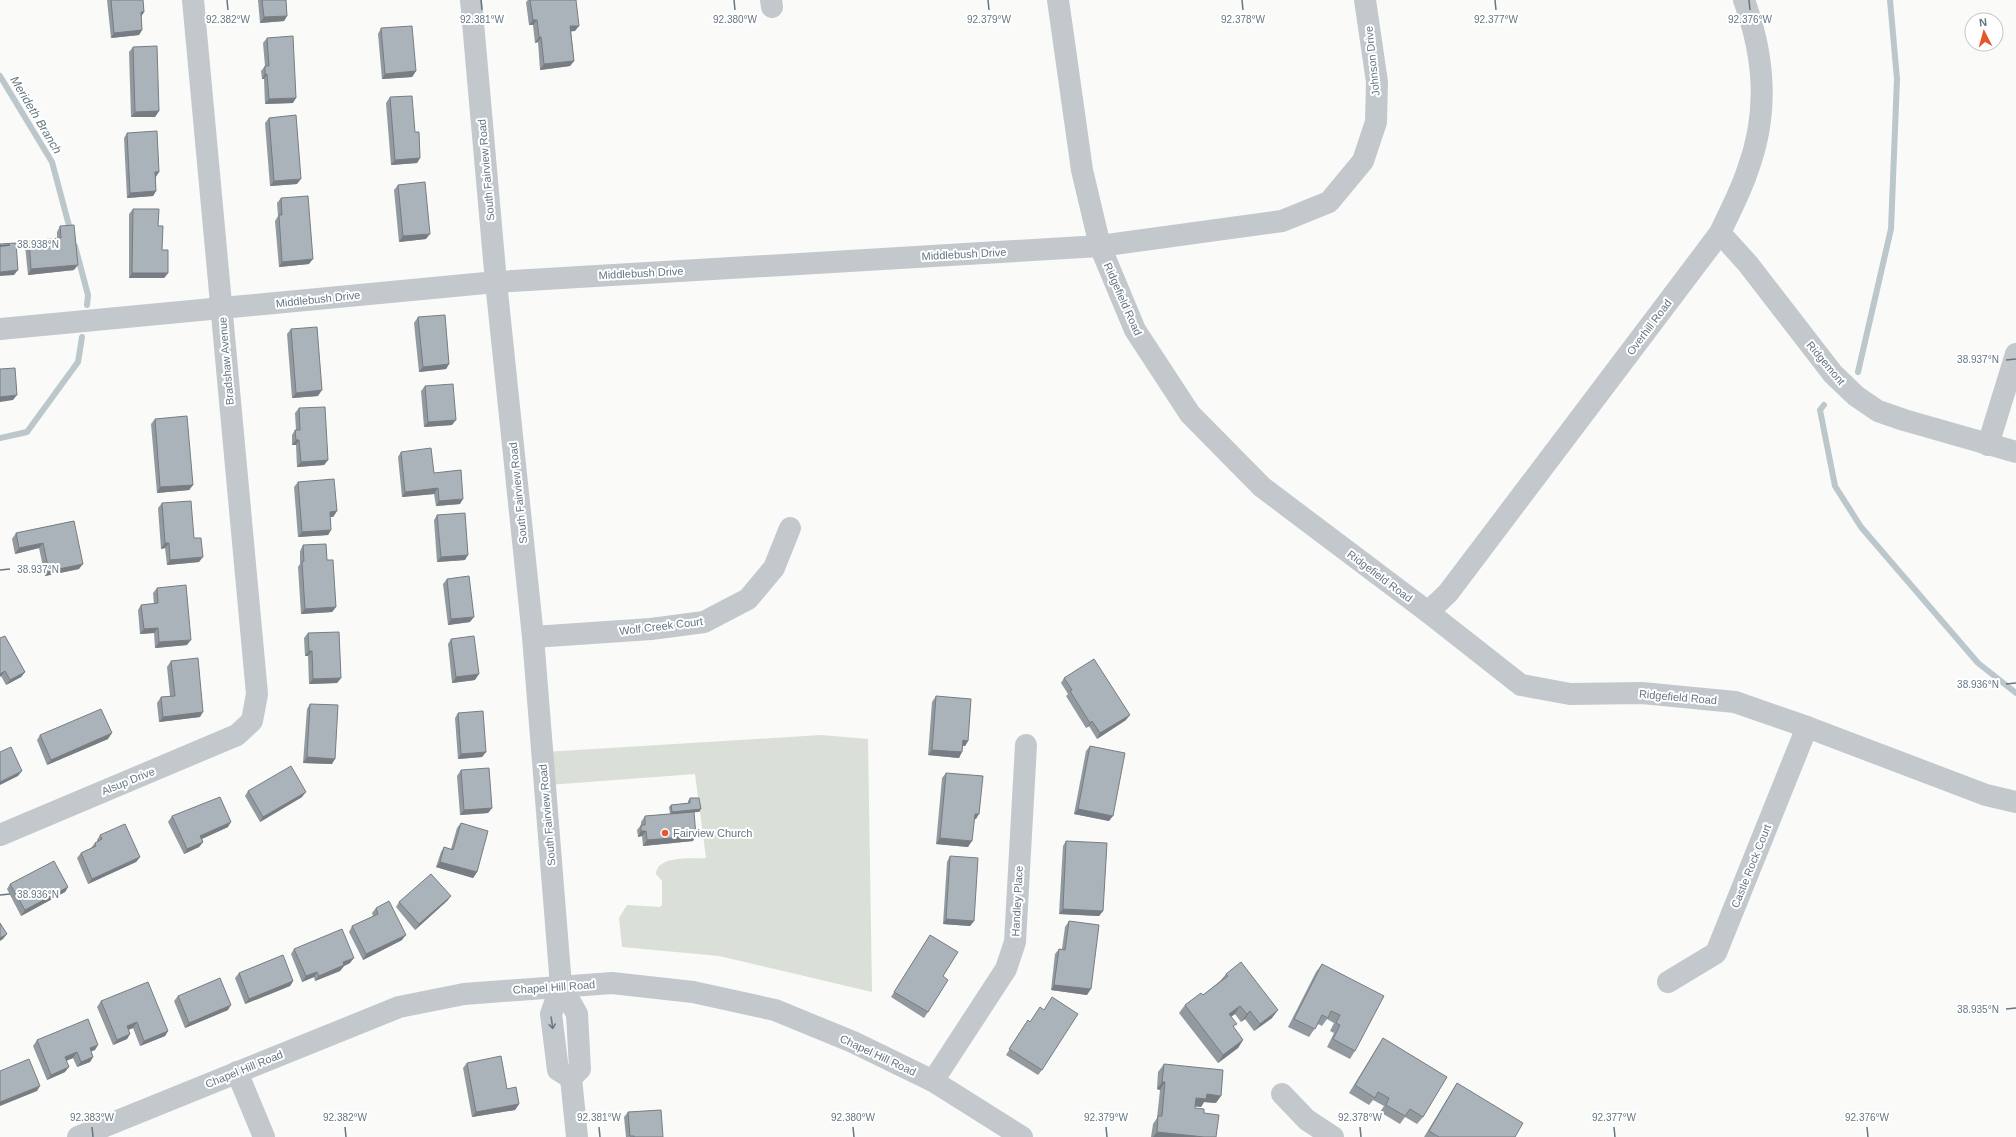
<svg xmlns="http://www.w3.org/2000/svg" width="2016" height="1137" viewBox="0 0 2016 1137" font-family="Helvetica,sans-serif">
<rect width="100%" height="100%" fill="#fafaf8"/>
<!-- green -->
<path fill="#dadfd7" d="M821,735L868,739L872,992L719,956L622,947L619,918L627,905L660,907L662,905V881L656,874C657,855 692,859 706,858L695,774L548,785L545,752Z"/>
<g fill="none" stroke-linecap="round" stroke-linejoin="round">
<!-- stream -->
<g stroke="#bbc7cb" stroke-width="6">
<polyline points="0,76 52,162 71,233"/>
<polyline points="75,246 88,295 87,305"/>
<polyline points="1858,372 1891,229 1897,79 1890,0"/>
<polyline points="1824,405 1820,410 1835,486 1861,527 1978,663 2016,693"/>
<polyline points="0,438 27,432 78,362 82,337"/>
</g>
<!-- minor -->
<g stroke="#c3c8cc" stroke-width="22">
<polyline points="471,0 496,282 533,637 561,986 551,1014 558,1070 571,1078"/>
<polyline points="771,0 772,7"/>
<polyline points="1058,0 1082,170 1100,246 1135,330 1190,414 1262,487 1428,612 1521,685 1570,694 1642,693 1735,702 1807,727 1986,795 2016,802"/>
<polyline points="1720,233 1748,264 1833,374 1856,396 1878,411 1904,420 2016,452"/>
<polyline points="0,329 496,282 1100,246 1282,221 1329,202 1363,161 1376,122 1377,82 1365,0"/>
<polyline points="1988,445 2016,354"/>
<path d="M1428,612L1448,593L1720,233C1729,213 1740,193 1747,172C1769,114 1765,58 1744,0"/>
<polyline points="533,637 651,629 704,622 748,599 774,568 790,528"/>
<polyline points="0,835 237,735 252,721 257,694 193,0"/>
<polyline points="1668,982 1716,953 1807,727"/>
<polyline points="561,986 577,1014 580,1069 571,1078"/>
<polyline points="237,1072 264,1137"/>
<polyline points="571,1078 577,1137"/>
<polyline points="933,1081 1006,969 1015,942 1026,745"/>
<polyline points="1282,1094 1307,1120 1333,1137"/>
<polyline points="78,1137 399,1007 464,994 612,983 693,992 775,1010 853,1042 933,1081 1022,1137"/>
</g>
</g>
<!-- wall -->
<g fill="#929a9f">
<polygon points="107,0 143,0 144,12 141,16 142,30 139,35 111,38"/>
<polygon points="258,0 286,0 287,16 284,21 260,23"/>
<polygon points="528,0 576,0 575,31 571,31 574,61 570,66 540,70 538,42 535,43 533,25 529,25 526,2"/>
<polygon points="381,28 416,71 412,77 382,79 378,34"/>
<polygon points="267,38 293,103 265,104 264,79 262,79 261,71 265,66 263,43"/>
<polygon points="133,47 159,111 155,117 131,117 129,52"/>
<polygon points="390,97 415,132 420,158 417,163 391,165 386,103"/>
<polygon points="269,118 297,184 270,186 265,123"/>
<polygon points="127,133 159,172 156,177 156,191 153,196 127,198 124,138"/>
<polygon points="398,185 426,239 399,242 394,190"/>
<polygon points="281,198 309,264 279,267 275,221 278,216 277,203"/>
<polygon points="133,209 158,226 162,250 168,273 164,278 129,278 129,214"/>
<polygon points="60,226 74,270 28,275 25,246 29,241 57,238 57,232"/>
<polygon points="418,317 449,364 446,369 419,372 414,323"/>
<polygon points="291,329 318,396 292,398 287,334"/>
<polygon points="425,386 452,425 424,427 421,391"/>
<polygon points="299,408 328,460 324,465 297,467 296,445 292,445 292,435 295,430 296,430 295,413"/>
<polygon points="155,419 193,485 189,490 157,493 151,424"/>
<polygon points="401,452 434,473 460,504 436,506 434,494 402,497 398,457"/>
<polygon points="298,482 337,511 333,517 330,517 331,530 328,535 298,537 294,487"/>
<polygon points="162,503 194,538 199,562 167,565 165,548 161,549 158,508"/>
<polygon points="437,515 465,560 437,562 434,520"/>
<polygon points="74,521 79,569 45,576 39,548 15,554 12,539 16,533"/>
<polygon points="303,545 327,560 336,607 332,612 301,614 298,567 300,564 300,551"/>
<polygon points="447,579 470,622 448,625 443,584"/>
<polygon points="157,588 187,645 155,648 154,633 140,634 138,610 141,605 154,604 153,593"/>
<polygon points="308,633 341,678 337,683 309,684 308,656 305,656 304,638"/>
<polygon points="0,638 25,672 21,677 6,685 1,676"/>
<polygon points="451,639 475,680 452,683 448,644"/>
<polygon points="171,661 200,717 159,722 157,703 161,697 170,696 167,667"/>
<polygon points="1064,678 1126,720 1097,739 1089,726 1086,728 1066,696 1068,694 1061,683"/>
<polygon points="936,696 968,741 965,746 963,746 959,758 928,755 932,702"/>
<polygon points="310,704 332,764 303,763 307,709"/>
<polygon points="458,713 486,752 482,757 458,759 455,718"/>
<polygon points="40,735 108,739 47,765 37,740"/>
<polygon points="1090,746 1109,821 1074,814 1086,751"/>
<polygon points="461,770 492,808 488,813 460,815 457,776"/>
<polygon points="946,773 976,819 974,819 968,847 936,844 942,778"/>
<polygon points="248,791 302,797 260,822 245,796"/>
<polygon points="690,798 701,809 699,812 694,812 693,841 643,846 642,836 638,837 637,830 641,825 641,822 645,816 670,814 669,807 671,805 688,803 688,801"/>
<polygon points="172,816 228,827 202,839 203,842 199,847 184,854 168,822"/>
<polygon points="461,823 477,872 473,878 436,867 441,852 444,847 451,849 457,828"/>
<polygon points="100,835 140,857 136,862 88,884 77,858 81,853 91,848 95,843 97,842 97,840"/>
<polygon points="1066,841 1103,911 1099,916 1059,914 1063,846"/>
<polygon points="950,856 974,921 970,926 943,924 947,862"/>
<polygon points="10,884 68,887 65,892 21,916 7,889"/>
<polygon points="451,896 447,901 415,930 396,907 399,902"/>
<polygon points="376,908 402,940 363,960 349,932 352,926 373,916 372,913"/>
<polygon points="1069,921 1087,995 1051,990 1055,954 1059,949 1062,949 1065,927"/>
<polygon points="930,935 943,976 928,1012 924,1018 891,997"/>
<polygon points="294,949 350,963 344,966 340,971 315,981 314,977 302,982 291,954"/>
<polygon points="1322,964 1355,1051 1350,1059 1327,1047 1334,1033 1330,1031 1334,1023 1327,1019 1322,1026 1318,1024 1309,1037 1288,1027 1316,972"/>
<polygon points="239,973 293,981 290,986 245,1004 235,978"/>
<polygon points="1226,974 1272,1018 1254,1031 1245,1019 1241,1022 1235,1014 1231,1016 1234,1028 1243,1040 1238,1048 1218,1063 1179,1013 1185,1005 1203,995 1220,981"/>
<polygon points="178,996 228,1010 185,1028 174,1001"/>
<polygon points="101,1001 168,1031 165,1036 140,1046 133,1028 128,1030 130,1034 127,1039 113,1045 97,1007"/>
<polygon points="1028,1020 1042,1070 1038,1075 1006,1055"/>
<polygon points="1383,1038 1423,1117 1417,1124 1405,1117 1400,1124 1380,1112 1384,1106 1373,1100 1369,1105 1349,1093 1378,1046"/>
<polygon points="37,1040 95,1050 91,1051 93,1057 90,1062 77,1067 73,1058 66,1061 65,1072 47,1080 33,1046"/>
<polygon points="467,1063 507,1089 519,1104 515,1110 472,1117 463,1068"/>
<polygon points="1164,1064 1216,1103 1204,1102 1201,1107 1196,1106 1195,1108 1204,1113 1216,1137 1151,1137 1153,1124 1157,1118 1160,1090 1157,1089 1158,1072"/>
<polygon points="1457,1083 1515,1137 1424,1137 1452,1091"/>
<polygon points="628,1112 663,1137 626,1137 624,1117"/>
</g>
<!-- shaded-wall -->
<g fill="#777d82">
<polygon points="141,12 144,12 141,17"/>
<polygon points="287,16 284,21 260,23 264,17"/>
<polygon points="533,20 537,20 533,25 529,25"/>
<polygon points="570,26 579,26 575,31 567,32"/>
<polygon points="142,30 139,35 111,38 114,33"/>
<polygon points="539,37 541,37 538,42 535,43"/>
<polygon points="574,61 570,66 540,70 544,64"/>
<polygon points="416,71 412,77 382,79 385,74"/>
<polygon points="265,74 267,74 264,79 262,79"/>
<polygon points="296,98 293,103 265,104 269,99"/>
<polygon points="159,111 155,117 131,117 135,112"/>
<polygon points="420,158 417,163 391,165 395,160"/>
<polygon points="155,172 159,172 155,177"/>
<polygon points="301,179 297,184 270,186 274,181"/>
<polygon points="156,191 153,196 127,198 130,193"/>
<polygon points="430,234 426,239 399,242 403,236"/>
<polygon points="313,259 309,264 279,267 282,262"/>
<polygon points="78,265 74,270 28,275 31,269"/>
<polygon points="18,270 14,275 0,276 0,272"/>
<polygon points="132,273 168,273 164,278 129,278"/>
<polygon points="449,364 446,369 419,372 423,367"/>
<polygon points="322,390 318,396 292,398 296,393"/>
<polygon points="17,395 13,400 0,402 0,397"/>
<polygon points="456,420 452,425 424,427 428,422"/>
<polygon points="296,440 299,440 296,445 292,445"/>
<polygon points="328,460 324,465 297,467 301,462"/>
<polygon points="193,485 189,490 157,493 160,487"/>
<polygon points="438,488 434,494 402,497 405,492"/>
<polygon points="463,499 460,504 436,506 439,501"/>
<polygon points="337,511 333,517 326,517 330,512"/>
<polygon points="331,530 328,535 298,537 302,532"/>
<polygon points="43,543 39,548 15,554 19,548"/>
<polygon points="165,543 169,543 165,548 161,549"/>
<polygon points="468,555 465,560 437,562 441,557"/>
<polygon points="203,557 199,562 167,565 170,560"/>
<polygon points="83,564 79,569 45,576 49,571"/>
<polygon points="336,607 332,612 301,614 305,609"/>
<polygon points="474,617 470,622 448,625 451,619"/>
<polygon points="158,628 154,633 140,634 144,629"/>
<polygon points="191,640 187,645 155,648 159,642"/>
<polygon points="309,651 312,651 308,656 305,656"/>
<polygon points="5,671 1,676 0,677 0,674"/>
<polygon points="25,672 21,677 6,685 10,680"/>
<polygon points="479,674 475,680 452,683 456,677"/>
<polygon points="341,678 337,683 309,684 313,679"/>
<polygon points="203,712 200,717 159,722 163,717"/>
<polygon points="1130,715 1126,720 1097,739 1100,733"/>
<polygon points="1092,721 1089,726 1086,728 1090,723"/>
<polygon points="112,733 108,739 47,765 51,760"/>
<polygon points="963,740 968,741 965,746 960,745"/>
<polygon points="932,750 962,752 959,758 928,755"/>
<polygon points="486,752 482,757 458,759 461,754"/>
<polygon points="307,757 335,759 332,764 303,763"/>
<polygon points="22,771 18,776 0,785 0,782"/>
<polygon points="306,792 302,797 260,822 263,817"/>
<polygon points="492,808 488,813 460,815 464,810"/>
<polygon points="701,809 699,812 670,814 672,812"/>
<polygon points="1078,809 1113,816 1109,821 1074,814"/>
<polygon points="975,814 979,814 976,819 971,819"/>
<polygon points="231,822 228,827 197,841 200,836"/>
<polygon points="641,831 646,831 642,836 638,837"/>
<polygon points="696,836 693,841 643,846 647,840"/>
<polygon points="940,838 972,841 968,847 936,844"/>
<polygon points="203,842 199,847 184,854 187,849"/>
<polygon points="140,857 136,862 88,884 92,879"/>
<polygon points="440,862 477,872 473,878 436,867"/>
<polygon points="68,887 65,892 21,916 25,910"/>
<polygon points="451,896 447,901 415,930 419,924"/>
<polygon points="1063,909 1103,911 1099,916 1059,914"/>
<polygon points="946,919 974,921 970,926 943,924"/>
<polygon points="7,934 3,939 0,941 0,938"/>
<polygon points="406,935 402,940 363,960 366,954"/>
<polygon points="354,958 350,963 344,966 340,971 315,981 319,976 343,962"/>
<polygon points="317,972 314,977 302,982 306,976"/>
<polygon points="293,981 290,986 245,1004 249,999"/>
<polygon points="1054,985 1091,989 1087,995 1051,990"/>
<polygon points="231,1005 228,1010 185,1028 189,1023"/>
<polygon points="1240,1006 1235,1014 1224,1022 1229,1014"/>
<polygon points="1278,1010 1272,1018 1254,1031 1260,1024"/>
<polygon points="1250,1011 1245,1019 1241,1022 1247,1014"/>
<polygon points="137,1022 133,1028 123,1032 127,1026"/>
<polygon points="168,1031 165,1036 140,1046 144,1041"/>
<polygon points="130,1034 127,1039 113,1045 117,1040"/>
<polygon points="1243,1040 1238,1048 1218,1063 1223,1055"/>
<polygon points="98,1045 95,1050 86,1053 90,1048"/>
<polygon points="77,1052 73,1058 61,1063 65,1057"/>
<polygon points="93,1057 90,1062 77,1067 81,1062"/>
<polygon points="69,1067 65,1072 47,1080 51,1075"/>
<polygon points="1162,1082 1165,1082 1160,1090 1157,1089"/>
<polygon points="40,1086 37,1091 0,1106 0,1102"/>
<polygon points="1207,1094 1221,1096 1216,1103 1204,1102 1201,1107 1191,1106 1196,1098"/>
<polygon points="519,1104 515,1110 472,1117 476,1112"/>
<polygon points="1157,1132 1204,1137 1153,1137"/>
</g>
<!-- building -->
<g fill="#aab3b9" stroke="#777d82">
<polygon points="111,0 143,0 144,12 141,12 142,30 114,33"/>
<polygon points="262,0 286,0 287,16 264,17"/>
<polygon points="530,0 576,0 579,26 570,26 574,61 544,64 541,37 539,37 537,20 533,20"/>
<polygon points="412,26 416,71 385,74 381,28"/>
<polygon points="293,36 296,98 269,99 267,74 265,74 265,66 269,66 267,38"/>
<polygon points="157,46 159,111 135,112 133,47"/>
<polygon points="412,96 415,132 419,132 420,158 395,160 390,97"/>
<polygon points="296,115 301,179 274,181 269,118"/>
<polygon points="157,131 159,172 155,172 156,191 130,193 127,133"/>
<polygon points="425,182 430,234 403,236 398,185"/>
<polygon points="308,196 313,259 282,262 279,215 282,215 281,198"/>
<polygon points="133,209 159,209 158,226 163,226 162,250 168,250 168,273 132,273"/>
<polygon points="74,225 78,265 31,269 29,241 61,238 60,226"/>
<polygon points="16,243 18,270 0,272 0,244"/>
<polygon points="445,315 449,364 423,367 418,317"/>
<polygon points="317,327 322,390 296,393 291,329"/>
<polygon points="15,368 17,395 0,397 0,369"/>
<polygon points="453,384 456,420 428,422 425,386"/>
<polygon points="325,407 328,460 301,462 299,440 296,440 295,430 300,430 299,408"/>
<polygon points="187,416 193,485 160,487 155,419"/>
<polygon points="431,448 434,473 461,470 463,499 439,501 438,488 405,492 401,452"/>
<polygon points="334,479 337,511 330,512 331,530 302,532 298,482"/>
<polygon points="191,501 194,538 201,538 203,557 170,560 169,543 165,543 162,503"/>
<polygon points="465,513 468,555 441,557 437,515"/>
<polygon points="74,521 83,564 49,571 43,543 19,548 16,533"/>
<polygon points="326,544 327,560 333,560 336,607 305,609 302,562 304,561 303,545"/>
<polygon points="469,576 474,617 451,619 447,579"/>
<polygon points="186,585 191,640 159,642 158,628 144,629 141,605 158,603 157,588"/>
<polygon points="339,632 341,678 313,679 312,651 309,651 308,633"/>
<polygon points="5,636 25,672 10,680 5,671 0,674 0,638"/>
<polygon points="474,636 479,674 456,677 451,639"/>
<polygon points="198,658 203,712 163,717 161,697 175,696 171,661"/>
<polygon points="1094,659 1130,715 1100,733 1092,721 1090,723 1070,691 1072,690 1064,678"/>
<polygon points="936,696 971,699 968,741 963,740 962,752 932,750"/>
<polygon points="310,704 338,705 335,759 307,757"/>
<polygon points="101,709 112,733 51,760 40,735"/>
<polygon points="483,711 486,752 461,754 458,713"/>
<polygon points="1090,746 1125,753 1113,816 1078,809"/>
<polygon points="11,747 22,771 0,782 0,752"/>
<polygon points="291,766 306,792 263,817 248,791"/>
<polygon points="489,768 492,808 464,810 461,770"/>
<polygon points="946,773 983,776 979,814 975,814 972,841 940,838"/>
<polygon points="220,797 231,822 200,836 203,842 187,849 172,816"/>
<polygon points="690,798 699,798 701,809 672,812 671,805 690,803"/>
<polygon points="694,812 696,836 647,840 646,831 641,831 641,825 645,825 645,816"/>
<polygon points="461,823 488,831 477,872 440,862 444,847 453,850"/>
<polygon points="125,824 140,857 92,879 81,853 96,846 95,843 102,839 100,835"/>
<polygon points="1066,841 1107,843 1103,911 1063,909"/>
<polygon points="950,856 978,858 974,921 946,919"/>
<polygon points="54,861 68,887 25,910 10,884"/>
<polygon points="431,874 451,896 419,924 399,902"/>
<polygon points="389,901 406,935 366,954 352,926 378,914 376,908"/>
<polygon points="1069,921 1099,925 1091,989 1054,985 1059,949 1065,950"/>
<polygon points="0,923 7,934 0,938"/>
<polygon points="342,929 354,958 343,962 344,965 319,976 317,972 306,976 294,949"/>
<polygon points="930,935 958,952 943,976 948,980 928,1012 894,992"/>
<polygon points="283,955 293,981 249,999 239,973"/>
<polygon points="1241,962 1278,1010 1260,1024 1250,1011 1247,1014 1240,1006 1229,1014 1237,1024 1233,1026 1243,1040 1223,1055 1185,1005 1201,993 1203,995 1228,976 1226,974"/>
<polygon points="1322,964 1384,996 1355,1051 1333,1039 1340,1025 1336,1023 1340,1015 1331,1011 1328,1018 1322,1015 1315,1029 1294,1019"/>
<polygon points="220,978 231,1005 189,1023 178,996"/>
<polygon points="148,982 168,1031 144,1041 137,1022 127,1026 130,1034 117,1040 101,1001"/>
<polygon points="1052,997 1078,1014 1042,1070 1009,1049 1028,1020 1030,1022 1040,1007 1044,1010"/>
<polygon points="88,1019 98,1045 90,1048 93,1057 81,1062 77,1052 65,1057 69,1067 51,1075 37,1040"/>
<polygon points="1383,1038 1447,1077 1423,1117 1410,1109 1405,1116 1386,1105 1389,1098 1378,1092 1375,1098 1355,1085"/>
<polygon points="501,1056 507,1089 516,1087 519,1104 476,1112 467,1063"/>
<polygon points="29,1059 40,1086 0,1102 0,1071"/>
<polygon points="1164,1064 1223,1070 1221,1096 1207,1094 1206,1099 1196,1098 1195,1108 1204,1109 1204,1113 1219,1115 1216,1137 1204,1137 1157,1132 1158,1116 1162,1116 1165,1082 1162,1082"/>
<polygon points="1457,1083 1523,1123 1515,1137 1439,1137 1429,1131"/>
<polygon points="661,1110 663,1137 634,1137 634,1136 630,1136 628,1112"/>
</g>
<!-- one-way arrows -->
<defs><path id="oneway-shaft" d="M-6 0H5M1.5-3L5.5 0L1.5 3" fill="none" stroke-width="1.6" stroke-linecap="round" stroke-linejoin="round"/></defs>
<use stroke="#6a7a87" href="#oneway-shaft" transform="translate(552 1023) rotate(82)"/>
<!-- ticks -->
<path fill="none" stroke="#657683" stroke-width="1.5" d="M227,0L228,10M481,0L482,10M734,0L735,10M988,0L989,10M1242,0L1243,10M1495,0L1496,10M1749,0L1750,10M0,246L10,245M2006,360L2016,359M0,570L10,569M2006,684L2016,683M0,895L10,894M2006,1009L2016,1008M92,1127L93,1137M345,1127L346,1137M599,1127L600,1137M853,1127L854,1137M1106,1127L1107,1137M1360,1127L1361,1137M1614,1127L1615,1137M1867,1127L1868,1137"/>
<!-- markers -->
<circle fill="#e4572e" stroke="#fff" stroke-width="1.5" cx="665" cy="833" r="4"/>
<g text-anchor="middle" stroke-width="4" stroke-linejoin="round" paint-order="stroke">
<!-- street labels -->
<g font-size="11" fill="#657683" stroke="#fff">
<text transform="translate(1372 61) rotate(-96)" y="4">Johnson Drive</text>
<text transform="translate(486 170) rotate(-95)" y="4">South Fairview Road</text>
<text transform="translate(964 254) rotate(-3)" y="4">Middlebush Drive</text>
<text transform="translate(641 273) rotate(-3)" y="4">Middlebush Drive</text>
<text transform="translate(318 299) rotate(-6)" y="4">Middlebush Drive</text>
<text transform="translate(1123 299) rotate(66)" y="4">Ridgefield Road</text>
<text transform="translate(1649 327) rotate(-53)" y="4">Overhill Road</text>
<text transform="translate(226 361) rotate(-95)" y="4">Bradshaw Avenue</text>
<text transform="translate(1826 363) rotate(50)" y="4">Ridgemont</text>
<text transform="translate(518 493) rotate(-96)" y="4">South Fairview Road</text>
<text transform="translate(1380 576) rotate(37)" y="4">Ridgefield Road</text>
<text transform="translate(661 626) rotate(-7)" y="4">Wolf Creek Court</text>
<text transform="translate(1678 697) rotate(5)" y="4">Ridgefield Road</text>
<text transform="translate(128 781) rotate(-22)" y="4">Alsup Drive</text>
<text transform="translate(547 815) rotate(-95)" y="4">South Fairview Road</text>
<text transform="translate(1751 866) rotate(-68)" y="4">Castle Rock Court</text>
<text transform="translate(1017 901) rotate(-87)" y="4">Handley Place</text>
<text transform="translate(554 987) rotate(-4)" y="4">Chapel Hill Road</text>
<text transform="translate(878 1055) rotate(25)" y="4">Chapel Hill Road</text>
<text transform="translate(244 1069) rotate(-22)" y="4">Chapel Hill Road</text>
</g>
<!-- poi labels -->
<g font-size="11" fill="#657683" stroke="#fff" text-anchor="start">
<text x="673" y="837">Fairview Church</text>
</g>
<!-- water labels -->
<g font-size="12" font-style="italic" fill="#60757c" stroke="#fff">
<text transform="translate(36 115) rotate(59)" y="4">Merideth Branch</text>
</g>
</g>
<g font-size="10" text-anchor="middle" fill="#657683" stroke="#fff" stroke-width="4" stroke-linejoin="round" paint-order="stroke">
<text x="228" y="23">92.382°W</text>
<text x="482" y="23">92.381°W</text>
<text x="735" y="23">92.380°W</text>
<text x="989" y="23">92.379°W</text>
<text x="1243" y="23">92.378°W</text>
<text x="1496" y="23">92.377°W</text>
<text x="1750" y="23">92.376°W</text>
<text x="38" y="248">38.938°N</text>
<text x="1978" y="363">38.937°N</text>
<text x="38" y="573">38.937°N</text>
<text x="1978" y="688">38.936°N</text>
<text x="38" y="898">38.936°N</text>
<text x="1978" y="1013">38.935°N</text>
<text x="92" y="1121">92.383°W</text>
<text x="345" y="1121">92.382°W</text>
<text x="599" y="1121">92.381°W</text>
<text x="853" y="1121">92.380°W</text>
<text x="1106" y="1121">92.379°W</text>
<text x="1360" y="1121">92.378°W</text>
<text x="1614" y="1121">92.377°W</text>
<text x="1867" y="1121">92.376°W</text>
</g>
<!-- north arrow -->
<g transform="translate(1984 32) rotate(354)"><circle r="19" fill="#ffffff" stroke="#c1c8cd"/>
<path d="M0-3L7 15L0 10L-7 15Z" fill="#e4572e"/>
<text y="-6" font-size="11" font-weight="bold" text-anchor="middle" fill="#657683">N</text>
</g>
</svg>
